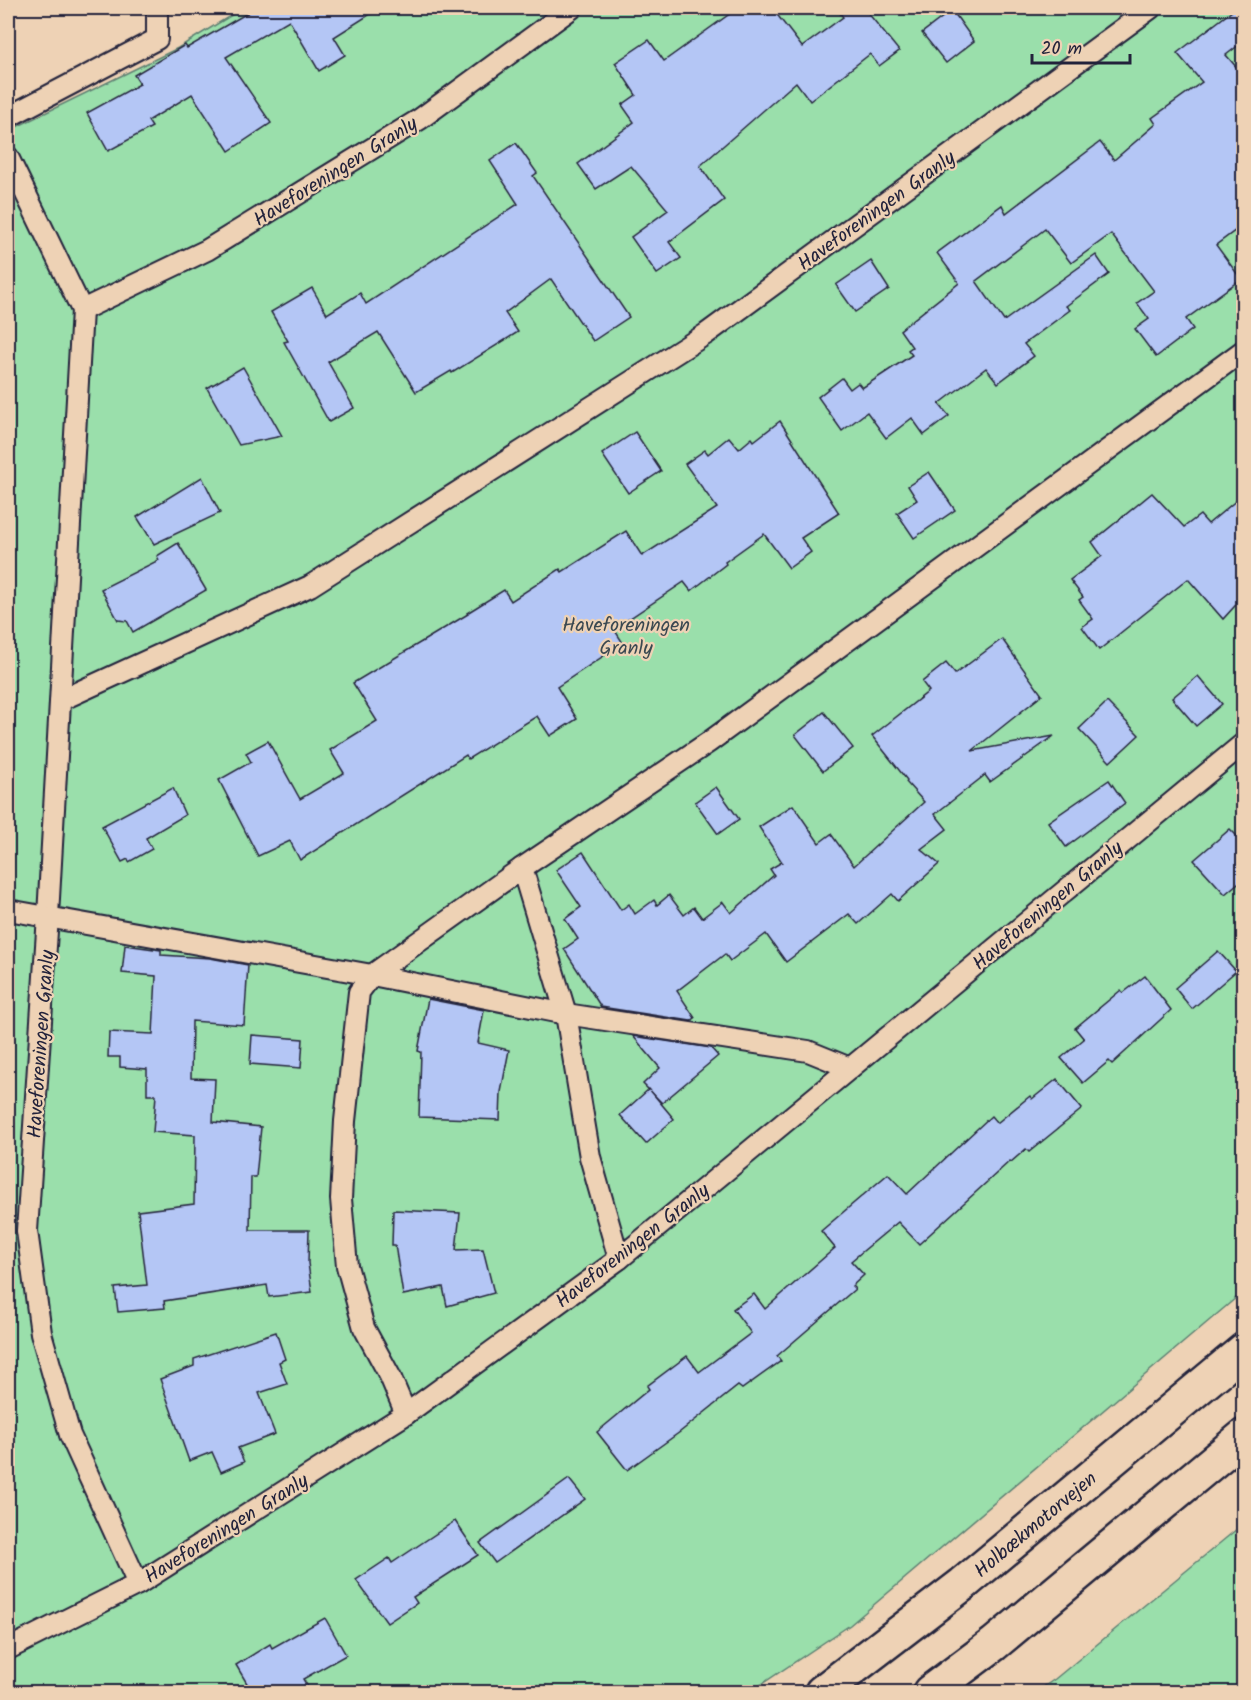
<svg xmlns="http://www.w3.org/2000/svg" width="1251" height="1700" viewBox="0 0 1251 1700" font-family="Kalam,sans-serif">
<rect width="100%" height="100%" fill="#eed2b5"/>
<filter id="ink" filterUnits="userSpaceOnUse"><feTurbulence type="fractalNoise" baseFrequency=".0167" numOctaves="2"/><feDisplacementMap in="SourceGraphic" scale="12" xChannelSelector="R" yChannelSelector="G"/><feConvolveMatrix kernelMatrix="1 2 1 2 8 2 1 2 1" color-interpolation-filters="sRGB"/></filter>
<g filter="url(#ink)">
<!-- green -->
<g fill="#9adfab" stroke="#5e8073" stroke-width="1.5">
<polygon points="243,8 1243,8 1244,1000 1241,1009 1244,1010 1243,1292 850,1625 750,1692 8,1692 8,131 178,48"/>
<polygon points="1243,1524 1243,1692 1036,1692 1055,1679"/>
</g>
<!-- building -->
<g fill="#b4c6f5" stroke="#22223b" stroke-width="1.5">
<polygon points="256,8 380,8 334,37 345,55 319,71 289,20 226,57 271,123 229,151 192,94 148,121 152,127 108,151 87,113 140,84 134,75 185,45 187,48"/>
<polygon points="738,8 772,8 802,47 843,17 836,8 864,8 899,51 879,66 870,54 810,101 796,82 700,166 724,200 669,242 681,258 657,274 631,237 668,210 631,166 596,189 578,164 634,122 622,105 636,95 615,63 649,40 664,61"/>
<polygon points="1236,8 1244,8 1244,41 1226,55 1244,76 1244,224 1216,245 1241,279 1186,319 1193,329 1156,357 1135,329 1149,319 1137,303 1154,291 1111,234 1071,263 1045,229 976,281 1004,321 1096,255 1109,274 1066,306 1070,310 1024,344 1034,356 998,383 986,368 939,404 949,416 924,435 912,418 886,438 867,412 842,431 818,397 842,378 850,389 858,383 862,388 912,355 908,350 912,347 900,330 959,283 937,253 1002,205 1006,213 1100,142 1114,160 1156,124 1152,118 1202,82 1177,53"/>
<polygon points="952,10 974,41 946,63 922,33"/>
<polygon points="516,143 537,173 533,176 629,317 593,341 551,279 505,313 518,332 452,373 451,371 416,392 378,332 328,362 354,408 329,422 284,342 288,341 271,312 312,288 327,314 360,293 366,304 518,204 490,161"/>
<polygon points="871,261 889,289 855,312 836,285"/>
<polygon points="243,367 282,436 239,445 207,388"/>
<polygon points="780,421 839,513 801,538 811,552 789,568 764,534 725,562 726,564 691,591 684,582 614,629 623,643 557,687 577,719 550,736 537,716 468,759 466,755 300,860 290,841 258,856 219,780 251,762 246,753 268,741 300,799 344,773 330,750 377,721 353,683 468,614 467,613 504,590 511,601 560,569 562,572 626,531 642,556 717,508 685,464 705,450 708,454 729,437 739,449 752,438 754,441"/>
<polygon points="635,432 661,471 628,493 602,454"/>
<polygon points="929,472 955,510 914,538 897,513 917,500 908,486"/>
<polygon points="202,477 220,513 154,544 137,517"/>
<polygon points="1152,493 1184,527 1200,515 1208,524 1244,494 1244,596 1223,619 1188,579 1099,650 1082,627 1093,619 1079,600 1083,597 1070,580 1102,556 1092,542"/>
<polygon points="178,543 206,590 133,632 127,621 118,620 101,589 159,560 157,556"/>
<polygon points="1002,639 1042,695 972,751 1054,736 990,782 985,775 935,814 947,829 921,849 939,864 898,901 892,894 858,924 849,914 786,962 766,934 730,961 725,954 677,991 695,1018 691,1021 601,1007 564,949 578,939 565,919 581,907 556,870 583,852 621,910 629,904 635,914 654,900 657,905 669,895 684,915 694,907 702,918 723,902 731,913 774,875 770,869 782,862 759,827 793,805 819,843 831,834 854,866 924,802 906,782 907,780 872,736 929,691 922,682 946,663 955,674"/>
<polygon points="1198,676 1222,704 1196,726 1172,698"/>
<polygon points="1107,702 1139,735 1110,762 1079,729"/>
<polygon points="824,712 853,748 823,771 795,735"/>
<polygon points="1109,780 1125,803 1066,847 1048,822"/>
<polygon points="716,787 739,819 718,834 695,802"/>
<polygon points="173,788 185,815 146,838 152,849 129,862 128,859 122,862 102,826"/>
<polygon points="1230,829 1244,843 1244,878 1225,894 1194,860"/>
<polygon points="125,945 161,950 161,955 210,958 248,965 244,1025 192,1021 191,1078 215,1079 213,1122 261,1127 256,1177 251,1177 250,1230 309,1230 308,1263 312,1292 269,1297 267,1285 164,1301 165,1308 118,1312 115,1288 147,1285 138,1211 194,1204 195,1135 153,1132 156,1095 147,1095 147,1069 120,1067 120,1057 108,1057 109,1032 153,1034 156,976 122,973"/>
<polygon points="1218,951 1236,971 1192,1009 1175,988"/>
<polygon points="1145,976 1171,1010 1112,1064 1109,1061 1083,1083 1061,1058 1084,1039 1075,1028 1121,990 1123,993"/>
<polygon points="428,999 484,1010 478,1043 509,1050 501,1092 500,1120 419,1117 421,1052 418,1051"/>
<polygon points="252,1035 303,1039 301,1068 250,1064"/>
<polygon points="633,1036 711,1048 718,1056 662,1103 643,1084 660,1068"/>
<polygon points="1057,1079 1082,1109 1029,1152 1026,1149 1011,1162 1010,1161 919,1244 898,1222 851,1261 864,1275 852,1286 855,1289 777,1356 781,1361 742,1389 738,1386 680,1432 627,1470 597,1432 649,1389 647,1386 687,1356 699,1372 751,1333 733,1309 754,1294 765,1309 835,1248 821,1231 888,1174 907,1194 991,1116 997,1123 1030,1096 1032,1099"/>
<polygon points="649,1089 674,1119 646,1144 620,1115"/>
<polygon points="393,1210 460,1213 456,1250 483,1249 494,1293 447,1306 443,1287 403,1295 395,1245 392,1245"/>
<polygon points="276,1332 285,1359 279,1362 287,1384 259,1393 275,1434 238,1448 244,1462 221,1472 212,1452 189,1461 160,1379 194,1366 194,1359"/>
<polygon points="569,1479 585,1499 495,1563 480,1543"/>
<polygon points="455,1521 478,1555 413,1597 417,1603 387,1623 356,1580 389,1558 392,1563"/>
<polygon points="325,1618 346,1655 303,1679 311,1692 252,1692 236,1665 270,1644 272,1648"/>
</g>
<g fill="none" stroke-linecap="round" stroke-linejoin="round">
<!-- lane casing -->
<g stroke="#22223b" stroke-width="24">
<g id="lane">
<polyline points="8,117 157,39 157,10 159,8"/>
<polyline points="8,157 82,310 48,916 27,1231 41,1333 70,1435 138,1584 406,1414 619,1259 1244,743"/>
<polyline points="82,310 207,250 420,119 572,8"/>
<polyline points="61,700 310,586 706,334 1151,8"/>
<polyline points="522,868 566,1014 590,1157 619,1259"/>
<polyline points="8,910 372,975 566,1014 808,1051 850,1068"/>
<polyline points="406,1414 390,1376 364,1328 347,1266 341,1199 345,1121 359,992 372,975 522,868 709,742 1244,350"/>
<polyline points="8,1649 138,1584"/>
</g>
</g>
<!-- highway casing -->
<g stroke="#22223b" stroke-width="38">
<g id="highway">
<polyline points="822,1692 963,1584 1244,1350"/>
<polyline points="930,1692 994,1644 1244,1436"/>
</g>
</g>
<!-- lane -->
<use href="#lane" stroke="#eed2b5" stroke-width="20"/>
<!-- highway -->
<use href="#highway" stroke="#eed2b5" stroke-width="33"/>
</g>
</g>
<g text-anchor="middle" stroke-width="4.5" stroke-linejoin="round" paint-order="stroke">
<!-- street labels -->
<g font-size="20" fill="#22223b" stroke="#eed2b5">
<text transform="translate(335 171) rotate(-32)" y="7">Haveforeningen Granly</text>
<text transform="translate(876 210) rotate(-36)" y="7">Haveforeningen Granly</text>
<text transform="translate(1047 905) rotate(-40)" y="7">Haveforeningen Granly</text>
<text transform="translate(40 1044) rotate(-86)" y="7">Haveforeningen Granly</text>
<text transform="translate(632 1245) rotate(-38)" y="7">Haveforeningen Granly</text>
<text transform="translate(1035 1524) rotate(-40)" y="7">Holbækmotorvejen</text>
<text transform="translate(226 1528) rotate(-32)" y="7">Haveforeningen Granly</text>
</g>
<!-- park labels -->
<g font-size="20" fill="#3a4851" stroke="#eed2b5">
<text x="626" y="631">Haveforeningen<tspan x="626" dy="23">Granly</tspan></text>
</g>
</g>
<!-- margin -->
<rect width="1251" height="1700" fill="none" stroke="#eed2b5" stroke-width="30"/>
<rect x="15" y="15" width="1221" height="1670" fill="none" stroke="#22223b" stroke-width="2" filter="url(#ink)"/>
<!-- scale -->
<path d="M1032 54v9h98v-9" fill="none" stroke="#22223b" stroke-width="3"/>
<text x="1041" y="54" font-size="18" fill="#22223b" stroke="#eed2b5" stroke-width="4.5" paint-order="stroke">20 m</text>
</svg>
